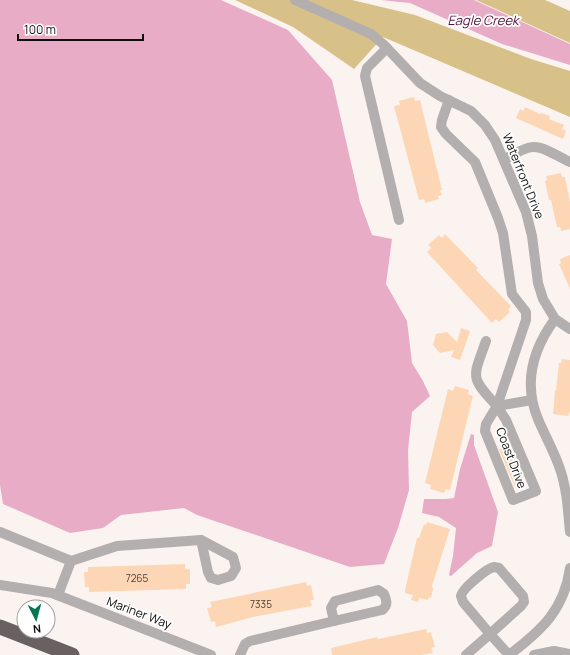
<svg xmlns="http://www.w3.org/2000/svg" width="570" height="655" viewBox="0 0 570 655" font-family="Manrope,sans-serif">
<rect width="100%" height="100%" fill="#fbf3f0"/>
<!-- forest -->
<g fill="#d7c188">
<polygon points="235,0 352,0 415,15 531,59 570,71 570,117 383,37 354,69 293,27"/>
<polygon points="476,0 545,0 570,11 570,43"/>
</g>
<!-- water -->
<g fill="#e8acc6">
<polygon points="0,0 221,0 288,30 332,80 360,202 372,235 392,239 386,284 407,321 412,363 423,381 430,396 412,412 408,450 409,490 398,528 384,564 350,567 197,515 184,508 121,515 103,528 70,533 3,504 0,485"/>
<polygon points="381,0 474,0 570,44 570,65 502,44 410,3"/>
<polygon points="471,434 474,435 474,445 498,512 492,546 477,553 451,576 449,575 453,556 456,528 439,517 422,513 424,499 446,499 454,498 460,469"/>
</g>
<!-- building -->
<g fill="#fdd7b5">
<polygon points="414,97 415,101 420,100 442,190 440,190 442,195 438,196 439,199 425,203 424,199 419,200 394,106 400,105 399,101"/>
<polygon points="525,107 540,114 541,113 550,116 549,119 564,125 562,129 566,131 563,139 516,118 520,109 523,111"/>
<polygon points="561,173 562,177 565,177 570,202 570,229 561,231 560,227 557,227 551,200 549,200 545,181 547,180 546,176"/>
<polygon points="445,234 478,268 476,270 511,306 508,310 510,312 499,322 496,319 492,323 427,252 431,248 428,245 439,235 442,238"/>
<polygon points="570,255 570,289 559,264 561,263 560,259"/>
<polygon points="461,328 470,331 460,360 451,357 454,350 440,353 433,345 436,334 447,332 457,342"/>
<polygon points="562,359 570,360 570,411 568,416 553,414 555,390 556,390 559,363 561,363"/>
<polygon points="455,386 469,390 468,394 473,396 450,490 446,489 444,493 430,489 431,485 425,483 448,389 453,391"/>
<polygon points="510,445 525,483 515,487 499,449"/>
<polygon points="427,522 450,529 432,586 433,589 431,598 429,597 428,600 419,598 418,602 411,600 413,595 405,593 405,590 417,538 419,538 424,524 426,525"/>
<polygon points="185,564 185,569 190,569 190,584 186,584 186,589 89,592 89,587 85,587 84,572 88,572 88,567"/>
<polygon points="306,582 307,586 311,585 314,600 310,600 312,606 253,617 216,627 215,621 211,622 207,608 212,607 210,602"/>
<polygon points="426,629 427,633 431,632 435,647 431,648 433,653 422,655 332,655 331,648 377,637 378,639"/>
</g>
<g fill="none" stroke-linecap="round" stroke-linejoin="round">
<!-- minor -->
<g stroke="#b3afaf" stroke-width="10">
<polyline points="295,0 371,34 383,44 420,83 440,96 471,111 485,125 495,140 526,212 532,236 538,283 543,299 555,319 570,329"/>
<polyline points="387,48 367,68 365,76 399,220"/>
<polyline points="449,100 442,120 441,127 446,134 475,162 498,218 503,233 512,294 526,312 526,320 497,406"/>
<path d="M504,160C537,139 537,146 570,162"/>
<path d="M555,319C533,349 523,383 538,419C545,436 554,451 560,469C567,489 568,511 570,532"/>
<path d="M486,341C473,378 469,376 497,406"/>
<polygon points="497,406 506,420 536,491 513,500 485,431 486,424"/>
<polyline points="497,406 532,400"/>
<polyline points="0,532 71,561 117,546 201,540"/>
<polygon points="201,540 233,557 236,568 231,576 218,580 211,578 208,572"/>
<path d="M494,567L499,568L523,596L524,602L521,606L490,634L463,602L461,596C462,589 487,568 494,567Z"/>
<polyline points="0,585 52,593 211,655"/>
<path d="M378,590L384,594C387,601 388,606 382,610L334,621L331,608L335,601Z"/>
<polyline points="58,595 71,561"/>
<polyline points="240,655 245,644 250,641 334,621"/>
<polyline points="466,655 490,634 509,655"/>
<path d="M509,655C542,630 564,610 570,568"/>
<polyline points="534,655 554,651 570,654"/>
</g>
<!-- highway -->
<polyline stroke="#696161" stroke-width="15" points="0,627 72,655"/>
</g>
<g text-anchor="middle" stroke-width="3.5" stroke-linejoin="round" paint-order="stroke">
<!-- number labels -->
<g font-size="10" fill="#4b4037">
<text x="137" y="582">7265</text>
<text x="261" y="608">7335</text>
</g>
<!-- street labels -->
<g font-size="12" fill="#100e0d" stroke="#fff">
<text transform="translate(523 176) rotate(68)" y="4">Waterfront Drive</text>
<text transform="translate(511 458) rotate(69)" y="4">Coast Drive</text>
<text transform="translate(139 613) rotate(21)" y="4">Mariner Way</text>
</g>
<!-- water labels -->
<g font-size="13" font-style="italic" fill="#571238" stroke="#fff">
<text x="483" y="25">Eagle Creek</text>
</g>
</g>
<!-- north arrow -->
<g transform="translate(36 619) rotate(174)"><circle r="19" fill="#ffffff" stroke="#9f9f9e"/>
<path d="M0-3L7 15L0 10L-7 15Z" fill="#047650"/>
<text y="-6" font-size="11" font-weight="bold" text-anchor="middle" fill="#100e0d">N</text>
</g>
<!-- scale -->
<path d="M18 34v6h125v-6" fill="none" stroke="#100e0d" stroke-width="2"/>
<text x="24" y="34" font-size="12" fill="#100e0d" stroke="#ffffff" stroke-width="3" paint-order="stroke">100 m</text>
</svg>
